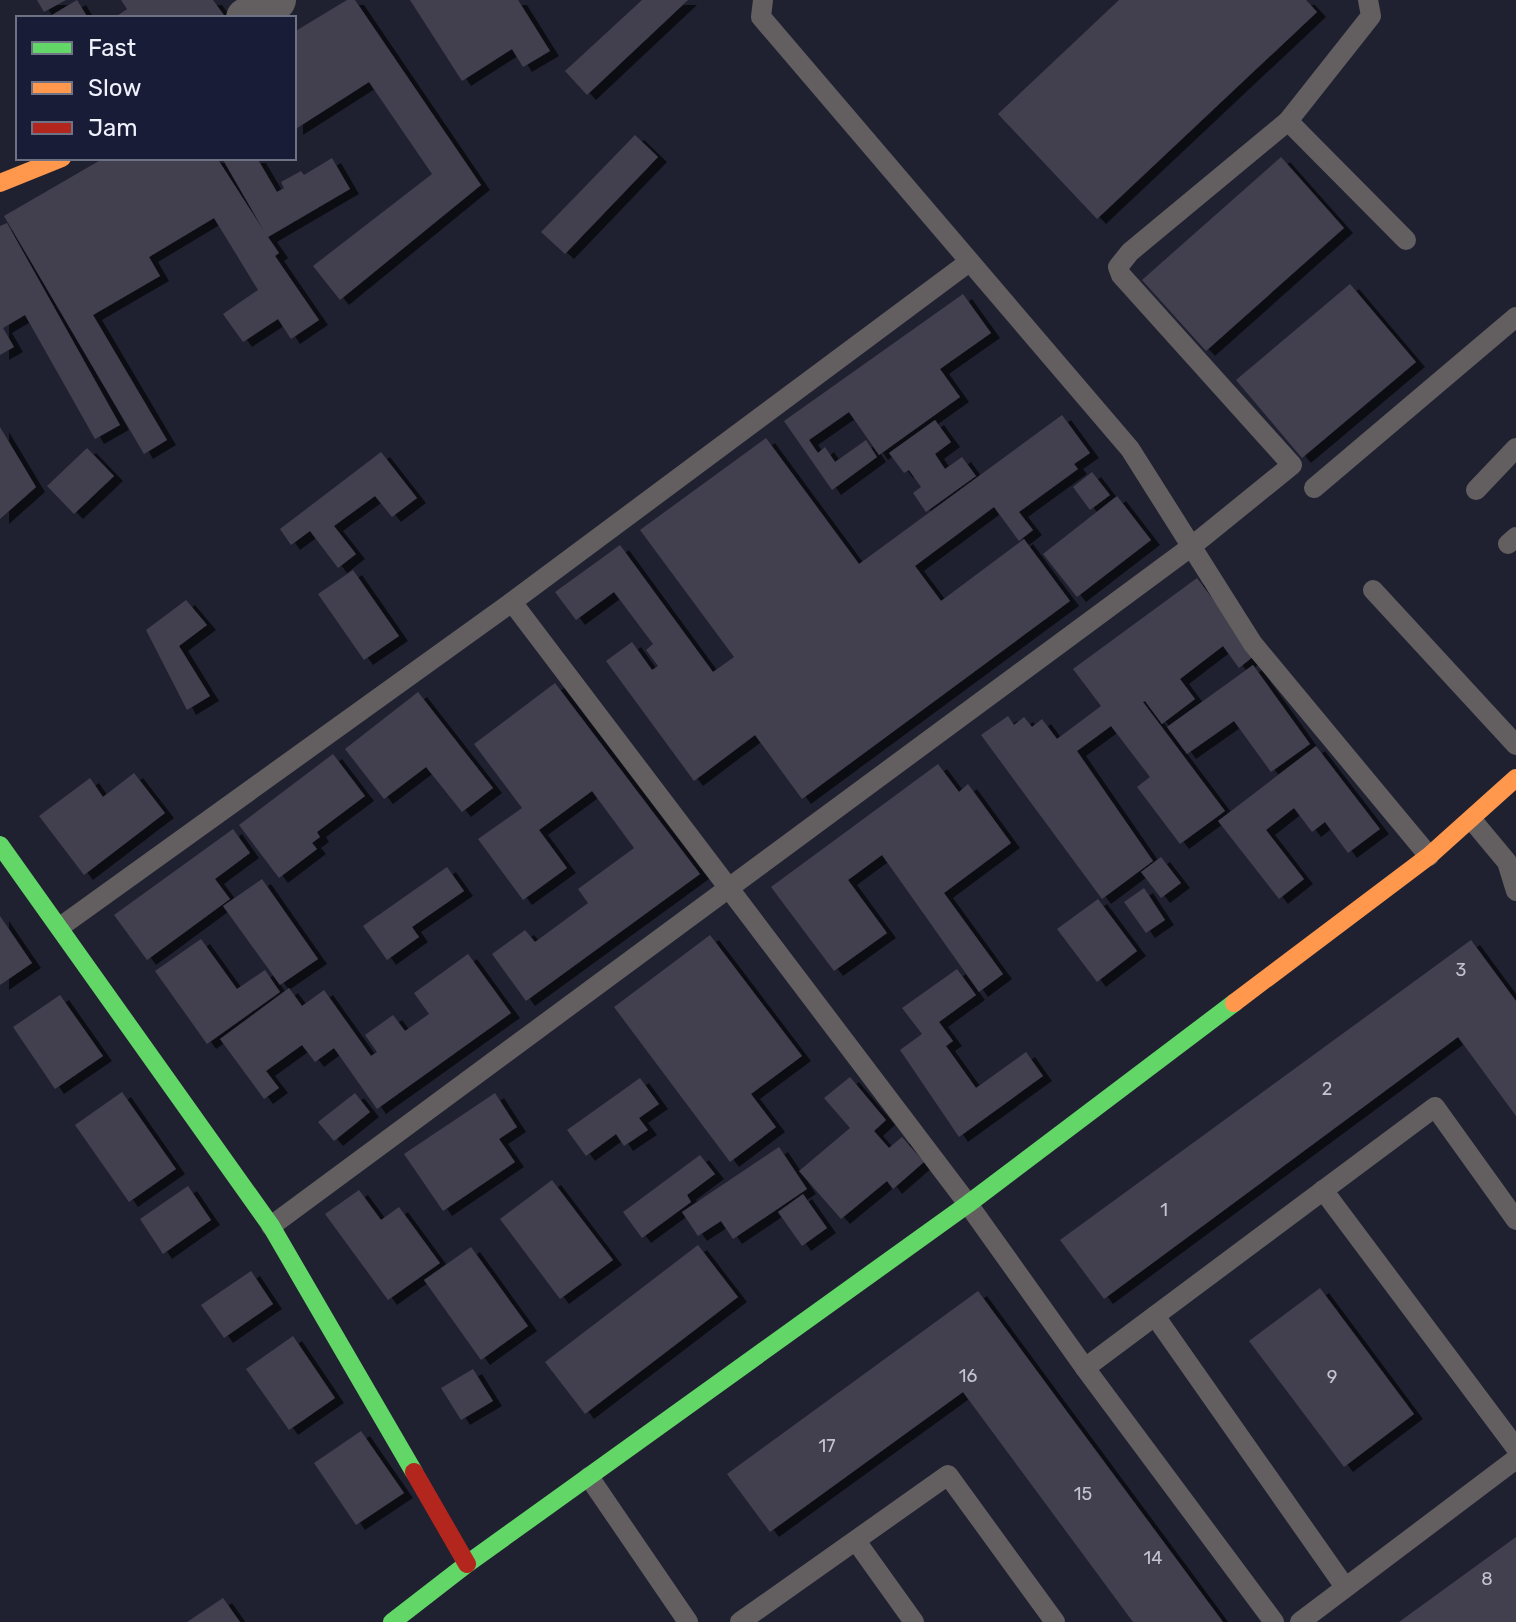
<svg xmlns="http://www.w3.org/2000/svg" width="1516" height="1622" viewBox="0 0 1516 1622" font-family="Rubik,sans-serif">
<defs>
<filter id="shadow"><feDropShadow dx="9" dy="5" stdDeviation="0" flood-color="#0009"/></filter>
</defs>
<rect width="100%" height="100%" fill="#1f2130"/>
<!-- building -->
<g fill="#433f4f" filter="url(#shadow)">
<polygon points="37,0 66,0 44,12"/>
<polygon points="77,0 88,18 47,18"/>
<polygon points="121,0 213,0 226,18 114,18 127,9"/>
<polygon points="347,0 355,0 481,185 340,300 313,266 432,174 369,82 294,130 294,32"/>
<polygon points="410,0 518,0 550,51 523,67 512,49 462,81"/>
<polygon points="642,0 688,0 587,95 565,71"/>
<polygon points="1119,0 1306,0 1317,12 1097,219 998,114"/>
<polygon points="635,135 658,157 565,254 541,232"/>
<polygon points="1281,157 1344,228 1206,351 1142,280"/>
<polygon points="104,158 217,158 264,231 222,158 257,158 277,192 284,188 281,182 301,171 304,175 332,158 350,189 268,237 279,253 275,256 319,320 291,339 278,319 243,342 223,314 258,290 214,218 149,257 160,276 93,315 167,440 144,454 4,216"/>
<polygon points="7,223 120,425 95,439 25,315 3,328 14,347 0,355 0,226"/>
<polygon points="1350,284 1416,362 1302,458 1236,380"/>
<polygon points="963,294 991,333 940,369 960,397 879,455 849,412 809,440 818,453 825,447 835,462 866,440 877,457 832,490 784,421"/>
<polygon points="1062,415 1090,453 1074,464 1078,469 1019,512 1033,530 1019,541 994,507 915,566 941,601 1024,539 1070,601 802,799 755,735 694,781 606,661 632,642 652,670 658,666 646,650 653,644 614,592 576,620 555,592 620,545 713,672 734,657 640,530 766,438 859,564"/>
<polygon points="935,420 951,442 935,454 945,469 962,457 976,476 926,512 913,493 921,487 909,470 904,473 889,453"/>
<polygon points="0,427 36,487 0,519"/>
<polygon points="87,448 114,476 74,514 47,486"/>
<polygon points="381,452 417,498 392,517 375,496 334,526 356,554 338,568 310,531 291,545 280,529"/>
<polygon points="1092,472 1110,495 1090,510 1073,487"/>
<polygon points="1117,496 1151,540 1077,597 1043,554"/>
<polygon points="353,570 399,636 364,660 318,594"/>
<polygon points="1197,578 1255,655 1239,668 1223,646 1180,679 1195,699 1162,724 1145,701 1143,702 1225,811 1180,844 1137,787 1150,777 1111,726 1077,751 1153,861 1102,899 981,735 1008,716 1014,725 1024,717 1032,727 1042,719 1057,739 1101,706 1073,669"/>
<polygon points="186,600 207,625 179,646 210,696 187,710 146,630"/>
<polygon points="1253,665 1310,744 1271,772 1234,721 1187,754 1167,727"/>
<polygon points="555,683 700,874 526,1001 492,954 525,930 535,942 588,903 578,889 634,848 592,791 539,830 567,868 523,900 478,839 522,808 474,744"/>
<polygon points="418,692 493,788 462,812 426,767 384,799 345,749"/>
<polygon points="1316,746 1380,829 1348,853 1325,822 1312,832 1294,808 1266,830 1304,879 1279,899 1218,821"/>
<polygon points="333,754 365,796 317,832 320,837 312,843 317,849 279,878 239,825"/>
<polygon points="938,764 959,792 968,784 1011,843 944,893 1003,974 979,992 882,855 848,880 887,933 834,971 771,887"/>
<polygon points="134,773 165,813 84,875 39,816 90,778 103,797"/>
<polygon points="233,829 250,853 215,879 230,899 147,960 114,915"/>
<polygon points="1161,857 1181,883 1161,898 1141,872"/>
<polygon points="447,867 464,891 412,927 419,937 387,960 363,926"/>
<polygon points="262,879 318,959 280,985 223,906"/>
<polygon points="1144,888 1165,920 1146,933 1124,902"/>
<polygon points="1098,899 1137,951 1097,982 1057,929"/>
<polygon points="0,916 32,963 0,985"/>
<polygon points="710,935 802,1056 751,1094 776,1127 730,1162 614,1007"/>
<polygon points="201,939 237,989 265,970 280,992 207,1044 155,971"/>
<polygon points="1471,940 1516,1001 1516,1116 1458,1037 1104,1299 1060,1240"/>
<polygon points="468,954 511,1013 377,1109 334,1048 315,1062 302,1045 266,1071 279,1088 264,1099 220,1039 289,988 302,1006 324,990 371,1056 377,1052 365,1035 393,1015 405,1031 429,1014 414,993"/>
<polygon points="957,969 976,995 939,1022 953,1041 946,1046 976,1088 1026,1052 1043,1076 959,1137 900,1050 922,1034 902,1008"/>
<polygon points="60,995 103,1056 55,1089 13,1027"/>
<polygon points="850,1077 886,1120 874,1131 889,1148 902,1137 924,1162 893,1189 887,1181 841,1219 799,1171 850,1128 824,1098"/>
<polygon points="640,1078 659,1104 639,1118 648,1130 624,1146 616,1134 586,1156 567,1130"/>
<polygon points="122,1092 176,1169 129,1202 75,1125"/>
<polygon points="355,1093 370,1112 334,1141 318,1122"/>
<polygon points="495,1093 517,1127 499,1139 515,1162 443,1211 404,1154"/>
<polygon points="779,1147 807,1189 733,1239 721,1221 698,1236 682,1212"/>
<polygon points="700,1155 715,1174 687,1195 691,1202 642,1238 623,1212"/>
<polygon points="552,1180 613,1260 560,1299 500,1219"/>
<polygon points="188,1186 211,1220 163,1254 140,1219"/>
<polygon points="359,1190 381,1220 399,1207 440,1263 388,1300 325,1214"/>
<polygon points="803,1194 827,1228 802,1246 778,1212"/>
<polygon points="698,1245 738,1297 585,1414 545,1362"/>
<polygon points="471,1247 528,1326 481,1360 424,1280"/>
<polygon points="251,1271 273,1304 224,1338 201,1305"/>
<polygon points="1320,1288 1414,1414 1344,1467 1249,1341"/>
<polygon points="978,1291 1065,1409 1223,1622 1133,1622 963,1392 770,1532 727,1474"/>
<polygon points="293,1336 335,1398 289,1430 246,1369"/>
<polygon points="473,1369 493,1401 461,1420 441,1388"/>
<polygon points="361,1431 404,1493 356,1525 314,1463"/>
<polygon points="1516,1537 1516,1622 1399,1622"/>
<polygon points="223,1598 240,1622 187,1622"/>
</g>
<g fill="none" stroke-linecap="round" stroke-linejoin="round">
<!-- lane -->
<g stroke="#635e60" stroke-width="20">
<polyline points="763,0 761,17 1130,449 1253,644 1429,856"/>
<polyline points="1288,121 1406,240"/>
<polyline points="1314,488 1516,317"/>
<polyline points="1476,490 1516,448"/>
<polyline points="1508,544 1516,537"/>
<polyline points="1373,590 1516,745"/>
<polyline points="512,602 968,1204 1085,1368"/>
<polyline points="1472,820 1507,862 1516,891"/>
<polyline points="60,927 512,602 969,262"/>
<polyline points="1323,1190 1516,1448"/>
<polyline points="271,1226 1192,546 1292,465 1121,275 1118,267 1130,252 1288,121 1371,16 1368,0"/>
<polyline points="1155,1316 1345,1587"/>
<polyline points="589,1477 688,1622"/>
<polyline points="856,1541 914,1622"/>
<polyline points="740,1622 948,1475 1055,1622"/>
<polyline points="1274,1622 1085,1368 1435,1107 1516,1220"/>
<polyline points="1300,1622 1516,1459"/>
</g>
<!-- street -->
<polyline stroke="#635e60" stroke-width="40" points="246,18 276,0"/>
<!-- fast -->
<g stroke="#63d668" stroke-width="18">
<polyline points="0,845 271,1226 414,1472"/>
<polyline points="392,1622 467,1564 968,1204 1234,1003"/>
</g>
<!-- slow -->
<g stroke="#ff974d" stroke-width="18">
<polyline points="0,183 62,158"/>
<polyline points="1234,1003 1429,856 1516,778"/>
</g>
<!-- jam -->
<polyline stroke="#b3261e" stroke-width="18" points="414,1472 467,1564"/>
</g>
<g text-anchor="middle" stroke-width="8" stroke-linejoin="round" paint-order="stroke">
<!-- number labels -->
<g font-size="18" fill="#c4c4d1">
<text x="1461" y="976">3</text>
<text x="1327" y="1095">2</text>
<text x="1164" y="1216">1</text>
<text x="968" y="1382">16</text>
<text x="1332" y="1383">9</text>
<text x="827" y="1452">17</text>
<text x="1083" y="1500">15</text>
<text x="1153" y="1564">14</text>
<text x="1487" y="1585">8</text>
</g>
</g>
<!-- legend -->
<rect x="16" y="16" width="280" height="144" fill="#191c36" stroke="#6f7185" stroke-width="2"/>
<rect x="32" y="42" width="40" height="12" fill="#63d668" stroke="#6f7185" stroke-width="2"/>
<text x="88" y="56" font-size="24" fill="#eff1fc">Fast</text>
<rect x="32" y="82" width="40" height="12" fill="#ff974d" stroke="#6f7185" stroke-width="2"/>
<text x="88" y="96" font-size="24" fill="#eff1fc">Slow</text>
<rect x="32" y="122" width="40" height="12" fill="#b3261e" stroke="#6f7185" stroke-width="2"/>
<text x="88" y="136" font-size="24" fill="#eff1fc">Jam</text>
</svg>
